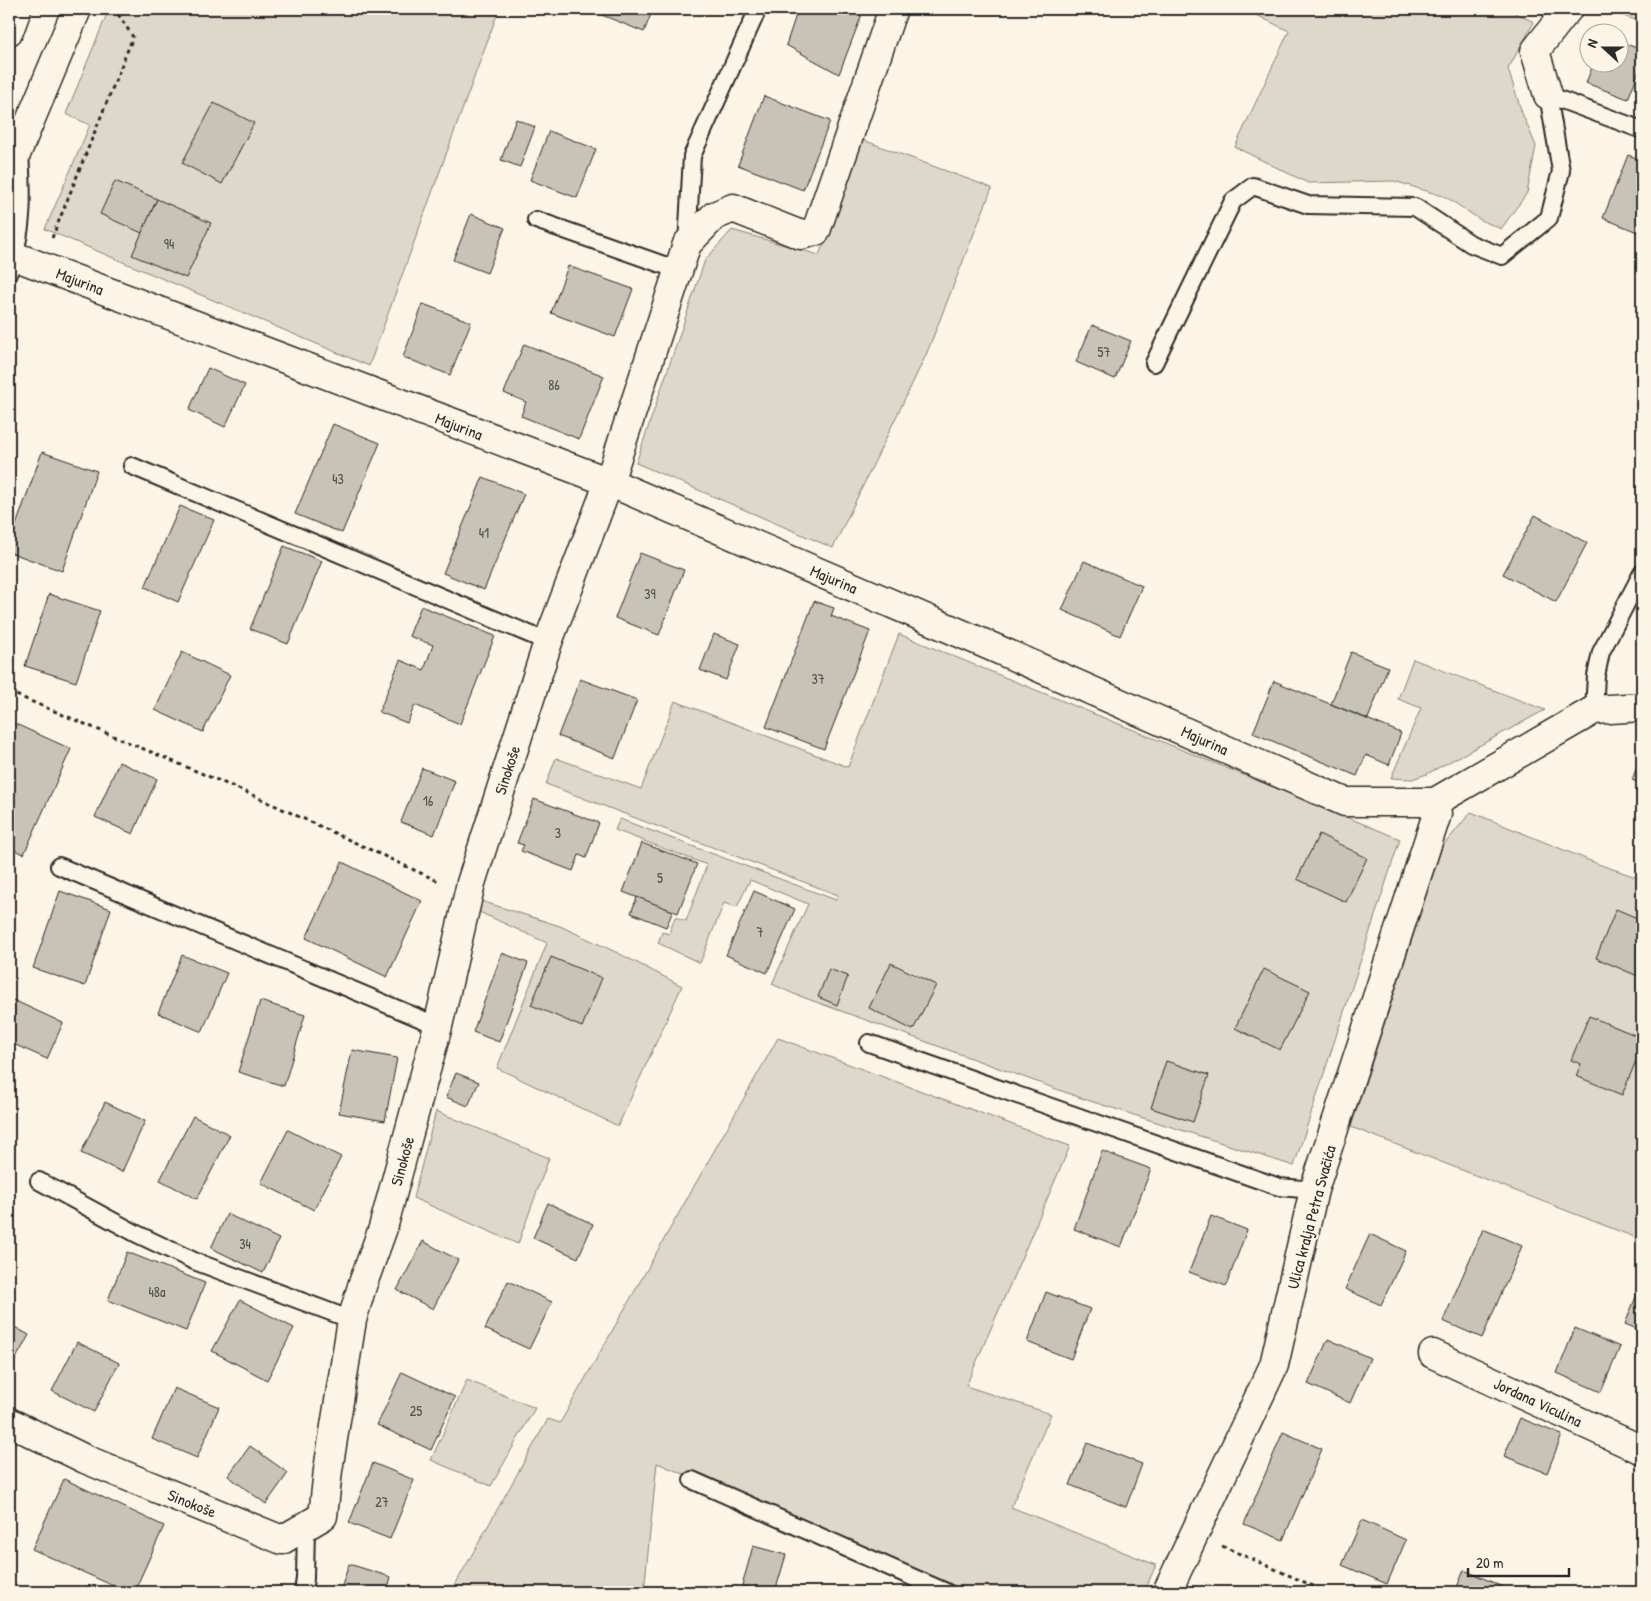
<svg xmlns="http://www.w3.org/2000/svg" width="1651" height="1601" viewBox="0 0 1651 1601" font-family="'Patrick Hand',sans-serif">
<rect width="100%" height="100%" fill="#fcf5e5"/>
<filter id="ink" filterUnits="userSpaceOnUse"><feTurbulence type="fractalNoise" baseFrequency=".02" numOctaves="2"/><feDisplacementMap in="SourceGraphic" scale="10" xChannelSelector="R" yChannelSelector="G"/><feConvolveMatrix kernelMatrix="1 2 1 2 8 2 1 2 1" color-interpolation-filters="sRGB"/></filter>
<g filter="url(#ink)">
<!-- green -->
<g fill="#ded8ca" stroke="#84827a">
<polygon points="109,9 499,9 369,366 45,229 90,125 66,114"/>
<polygon points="1244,9 1507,9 1534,22 1508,69 1522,113 1536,146 1527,193 1501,229 1479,219 1446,197 1394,181 1308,183 1235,147 1289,31"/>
<polygon points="1601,9 1642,9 1642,22"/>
<polygon points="863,140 992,188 926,355 833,548 636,463 705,260 732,230 819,255"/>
<polygon points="899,634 1400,839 1294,1166 1084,1099 794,994 772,984 808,904 750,880 737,907 724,903 700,963 658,943 662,932 669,934 675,917 686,921 707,865 615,830 620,819 836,900 838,895 546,784 556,758 641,789 675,701 848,767"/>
<polygon points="1413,659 1545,710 1427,774 1412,779 1391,778 1421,708 1398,699"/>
<polygon points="1471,812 1598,864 1642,879 1642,1240 1351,1127 1442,847"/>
<polygon points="478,900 560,926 618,953 682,986 618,1126 497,1068 547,943 475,910"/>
<polygon points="778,1038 1070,1146 966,1386 1051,1414 1011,1507 1156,1565 1144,1592 970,1592 657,1463 644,1592 451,1592 548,1419 560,1423"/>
<polygon points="436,1111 549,1158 518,1244 413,1198"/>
<polygon points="467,1380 535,1408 491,1486 431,1460"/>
</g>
<!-- building -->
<g fill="#c8c3b7" stroke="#2b2b2b">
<polygon points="587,9 653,9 644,32"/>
<polygon points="798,9 864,9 839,74 786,45"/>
<polygon points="1618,41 1642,50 1642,63 1628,99 1586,83 1594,62 1618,62"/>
<polygon points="764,96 830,121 803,190 738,165"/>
<polygon points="214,103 254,123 222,184 182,163"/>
<polygon points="516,119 535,127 520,167 501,160"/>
<polygon points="549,131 596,149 577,198 530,180"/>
<polygon points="1628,155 1642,160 1642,234 1603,218"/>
<polygon points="115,181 157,199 142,233 100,214"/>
<polygon points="157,199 211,223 186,278 132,255"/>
<polygon points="471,214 505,228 487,273 453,260"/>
<polygon points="568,266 633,289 615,337 551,313"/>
<polygon points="423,304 471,322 450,375 403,357"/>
<polygon points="1092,325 1131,341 1115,379 1076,362"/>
<polygon points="524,344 604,376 579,439 521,416 526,402 504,393"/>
<polygon points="208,368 245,385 225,427 189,410"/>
<polygon points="333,424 380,443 342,533 295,514"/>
<polygon points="42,452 97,471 62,571 9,552 9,545"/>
<polygon points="483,477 524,494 484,590 443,573"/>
<polygon points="180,506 214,520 178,602 145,587"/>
<polygon points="1535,515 1587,543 1556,602 1503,574"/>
<polygon points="284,546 322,561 288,644 250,629"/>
<polygon points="640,553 684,570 659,635 615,618"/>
<polygon points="1084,561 1142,586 1120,636 1062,610"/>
<polygon points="49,594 100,611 76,682 25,666"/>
<polygon points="814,601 834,608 831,616 870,631 824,749 766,727"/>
<polygon points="421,606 495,636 460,724 415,705 407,723 379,712 400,660 424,670 433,645 409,636"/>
<polygon points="714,634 740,644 726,680 700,670"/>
<polygon points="182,652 230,675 203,732 155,710"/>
<polygon points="1351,652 1388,667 1368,719 1331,704"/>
<polygon points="580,679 637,700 615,758 558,736"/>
<polygon points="1274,681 1401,733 1389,765 1366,755 1357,776 1253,733"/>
<polygon points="9,721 71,749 24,854 9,848"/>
<polygon points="1642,753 1642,784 1632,780"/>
<polygon points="119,762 157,779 133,834 95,817"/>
<polygon points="422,768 455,781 434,835 401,822"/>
<polygon points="534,799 599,823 586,858 579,855 573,871 521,851 524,845 517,843"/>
<polygon points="1319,834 1367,858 1346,902 1297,879"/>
<polygon points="642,843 697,864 678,913 623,892"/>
<polygon points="342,862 422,901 387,977 306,938"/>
<polygon points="60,891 111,909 85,986 33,968"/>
<polygon points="754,891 795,909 767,973 726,955"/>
<polygon points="637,897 673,911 666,927 631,913"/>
<polygon points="1616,909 1642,920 1642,972 1640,977 1596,958"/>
<polygon points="502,953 528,963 499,1042 473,1032"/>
<polygon points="182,955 227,973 202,1032 158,1013"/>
<polygon points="551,957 602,978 582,1027 531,1005"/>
<polygon points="891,963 936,985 913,1030 869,1008"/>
<polygon points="829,969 848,976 837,1005 818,997"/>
<polygon points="1264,969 1310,991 1280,1050 1235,1028"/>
<polygon points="9,998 63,1023 47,1059 9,1042"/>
<polygon points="260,1001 305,1015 284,1086 238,1072"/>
<polygon points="1589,1016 1642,1038 1642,1046 1622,1095 1576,1076 1581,1064 1571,1060"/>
<polygon points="352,1050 397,1058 385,1121 339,1113"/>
<polygon points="1166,1061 1209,1075 1193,1122 1151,1108"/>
<polygon points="456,1073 479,1082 468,1106 446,1097"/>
<polygon points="105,1102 145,1121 122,1172 81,1153"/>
<polygon points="193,1116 230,1135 197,1199 160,1180"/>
<polygon points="288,1130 341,1157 314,1210 261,1183"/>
<polygon points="1102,1151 1151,1169 1121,1247 1074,1229"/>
<polygon points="548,1203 593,1224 578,1258 533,1238"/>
<polygon points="227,1214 279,1239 263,1273 211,1248"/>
<polygon points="1211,1216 1247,1230 1226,1286 1189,1272"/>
<polygon points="1483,1229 1522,1246 1482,1338 1443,1321"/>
<polygon points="1370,1234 1406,1251 1381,1305 1345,1289"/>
<polygon points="423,1241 458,1260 433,1309 397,1290"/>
<polygon points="127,1252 205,1283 186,1331 108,1300"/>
<polygon points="508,1281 552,1302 529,1349 485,1329"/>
<polygon points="1642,1282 1642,1331 1625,1324"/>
<polygon points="1046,1292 1090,1309 1071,1359 1027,1342"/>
<polygon points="240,1300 294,1328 267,1380 212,1351"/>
<polygon points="9,1324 29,1335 9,1371"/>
<polygon points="1575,1328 1620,1347 1601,1392 1557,1373"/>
<polygon points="1328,1339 1370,1358 1350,1403 1308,1384"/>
<polygon points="77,1342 119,1363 94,1412 52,1391"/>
<polygon points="402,1372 455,1397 431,1450 377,1425"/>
<polygon points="174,1388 219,1407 197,1458 152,1439"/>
<polygon points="1520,1418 1562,1435 1547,1473 1504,1456"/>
<polygon points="1283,1432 1322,1449 1283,1540 1244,1524"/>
<polygon points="1087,1443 1142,1464 1126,1507 1070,1485"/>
<polygon points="250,1446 288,1473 266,1504 228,1476"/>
<polygon points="373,1463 414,1480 390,1539 349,1523"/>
<polygon points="64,1479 164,1526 134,1592 127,1592 32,1549"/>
<polygon points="1362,1520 1406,1540 1387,1584 1342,1565"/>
<polygon points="753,1546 786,1555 775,1592 763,1592 742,1586"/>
<polygon points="349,1564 391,1577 387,1592 340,1592"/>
<polygon points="1464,1570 1513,1591 1513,1592 1455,1592"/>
<polygon points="198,1587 211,1592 195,1592"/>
<polygon points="665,1589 703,1592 665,1592"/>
</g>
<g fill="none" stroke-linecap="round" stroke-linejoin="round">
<!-- lane casing -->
<g stroke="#2b2b2b" stroke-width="20">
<g id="lane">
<polyline points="1548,95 1642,130"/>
<polyline points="536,220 678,270"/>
<polyline points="687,244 692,156 758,9"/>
<path d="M9,272C24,230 23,197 20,154"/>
<polyline points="1154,363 1233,201 1253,186 1308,205 1415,207 1471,244 1502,256 1549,218 1561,171 1548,95"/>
<polyline points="132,466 548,642"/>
<polyline points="1594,710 1596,676 1601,652 1642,573"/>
<polyline points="59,866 438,1026"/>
<polyline points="869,1043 1279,1187 1314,1190"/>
<polyline points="39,1181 137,1234 194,1261 352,1320"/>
<polyline points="692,1480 946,1592"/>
<polyline points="303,1592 305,1578 306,1526"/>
</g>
</g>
<!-- street casing -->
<g stroke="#2b2b2b" stroke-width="31">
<g id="street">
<polyline points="1548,95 1535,51 1568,9"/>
<polyline points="14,256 609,482 990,646 1345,802 1435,802 1594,710 1642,707"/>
<polyline points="1433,1354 1642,1450"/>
<polyline points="9,1422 85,1459 282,1540 323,1516 328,1470 352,1320 362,1286 383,1228 438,1026 471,883 548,642 609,482 687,244 714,216 733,208 801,235 816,231 893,9"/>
<polyline points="1167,1592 1274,1365 1314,1190 1437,814 1435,802"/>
</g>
</g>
<!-- primary casing -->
<g stroke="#2b2b2b" stroke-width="31">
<g id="primary">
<polyline points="9,31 17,9"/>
<polyline points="9,171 77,9"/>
</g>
</g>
<!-- path -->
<g stroke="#2b2b2b" stroke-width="3" stroke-dasharray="4 4" stroke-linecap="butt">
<polyline points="52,238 133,37 118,14"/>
<polyline points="9,692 248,793 440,882"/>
<polyline points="1222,1546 1327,1592"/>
</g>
<!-- lane -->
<use href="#lane" stroke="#fcf5e5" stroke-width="16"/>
<!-- street -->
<use href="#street" stroke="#fcf5e5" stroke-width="28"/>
<!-- primary -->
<use href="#primary" stroke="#fcf5e5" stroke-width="28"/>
</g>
</g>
<g text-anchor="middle" stroke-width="4.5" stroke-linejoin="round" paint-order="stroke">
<!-- number labels -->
<g font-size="14" fill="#52514e">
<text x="169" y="249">94</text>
<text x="1104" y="357">57</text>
<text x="554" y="390">86</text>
<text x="338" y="484">43</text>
<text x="484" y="538">41</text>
<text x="650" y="599">39</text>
<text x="818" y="684">37</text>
<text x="428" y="806">16</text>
<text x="558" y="838">3</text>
<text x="660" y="883">5</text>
<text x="760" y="937">7</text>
<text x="245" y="1249">34</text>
<text x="157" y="1297">48a</text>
<text x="416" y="1416">25</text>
<text x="382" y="1507">27</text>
</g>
<!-- street labels -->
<g font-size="16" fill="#2b2b2b" stroke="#fcf5e5">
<text transform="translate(80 281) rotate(21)" y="6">Majurina</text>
<text transform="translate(459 426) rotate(21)" y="6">Majurina</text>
<text transform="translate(834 579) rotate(23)" y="6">Majurina</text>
<text transform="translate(1205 740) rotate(24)" y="6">Majurina</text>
<text transform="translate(507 770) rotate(-72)" y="6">Sinokoše</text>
<text transform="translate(402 1161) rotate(-75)" y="6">Sinokoše</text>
<text transform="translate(1311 1217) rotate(-75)" y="6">Ulica kralja Petra Svačića</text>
<text transform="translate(1538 1402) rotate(25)" y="6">Jordana Viculina</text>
<text transform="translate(192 1503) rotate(22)" y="6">Sinokoše</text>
</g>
</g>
<!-- margin -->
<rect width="1651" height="1601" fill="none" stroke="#fcf5e5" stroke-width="30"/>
<rect x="15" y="15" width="1621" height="1571" fill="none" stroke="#2b2b2b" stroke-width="2" filter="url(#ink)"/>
<!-- north arrow -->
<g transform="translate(1604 48) rotate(291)"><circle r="24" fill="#fcf5e5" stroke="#a8a49b"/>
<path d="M0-4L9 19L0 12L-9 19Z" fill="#2b2b2b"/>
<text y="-8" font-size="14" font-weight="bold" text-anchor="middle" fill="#2b2b2b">N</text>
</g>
<!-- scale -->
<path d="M1468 1568v8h101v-8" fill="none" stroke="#2b2b2b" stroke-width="2.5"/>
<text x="1476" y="1568" font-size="15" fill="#2b2b2b" stroke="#fcf5e5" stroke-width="4" paint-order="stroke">20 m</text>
</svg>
